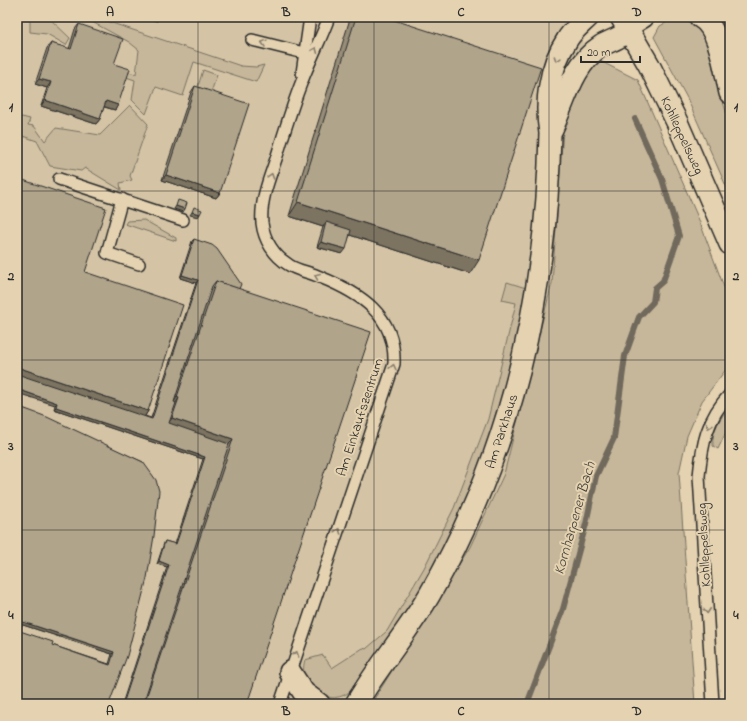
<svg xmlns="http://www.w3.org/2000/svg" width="747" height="721" viewBox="0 0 747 721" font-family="'Indie Flower',sans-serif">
<rect width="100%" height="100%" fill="#e4d2b0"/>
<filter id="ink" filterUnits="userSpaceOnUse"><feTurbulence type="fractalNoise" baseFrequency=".025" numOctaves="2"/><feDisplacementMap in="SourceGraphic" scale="8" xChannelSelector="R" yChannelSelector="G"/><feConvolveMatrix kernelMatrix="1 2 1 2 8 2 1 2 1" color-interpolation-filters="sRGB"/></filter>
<g filter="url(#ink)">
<!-- built -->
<polygon fill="#d4c4a5" points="17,17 563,17 561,19 568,24 600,61 588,71 563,130 552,283 504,474 470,547 371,704 17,704"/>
<!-- green -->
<g fill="#c6b79a" stroke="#787162">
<polygon points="30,17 48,17 70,38 66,45 47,34 30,32"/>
<polygon points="83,17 94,17 241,66 256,67 264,65 256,82 194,62 183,96 156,87 146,114 132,100 135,80 126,77 128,72 136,74 139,50 129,42"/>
<polygon points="714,17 730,17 730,56 721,24"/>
<polygon points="671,20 683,20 697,23 709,41 713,68 730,125 730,195 687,98 654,37 660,26"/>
<polygon points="600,61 638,80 699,220 730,303 730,364 702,401 687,436 679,473 695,704 371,704 470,547 504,474 552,283 563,130 579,86 588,71"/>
<polygon points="203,70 217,75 209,98 196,93"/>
<polygon points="130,105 148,124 130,176 132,180 120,183 121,190 85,168 81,171 50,166 37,141 17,134 17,119 22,117 30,119 28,125 34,126 45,141 56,128 100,135"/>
<polygon points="144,220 176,238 176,241 125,224 127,221"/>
<path d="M507,282L529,289L500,409L479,469L452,531L415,600L355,686C334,713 296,688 305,660L323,655L332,668L363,648L366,649L387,631L424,568L454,508L488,419L516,303L502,300Z"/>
<path d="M730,406V429L727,430L718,449L713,446C711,431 721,417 730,406Z"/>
</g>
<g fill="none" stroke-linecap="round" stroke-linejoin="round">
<!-- stream -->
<polyline stroke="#6f695c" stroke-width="6" points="527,704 563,609 586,524 596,476 614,438 625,356 639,317 653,302 655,288 663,281 679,236 662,179 635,119"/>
<!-- lane casing -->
<g stroke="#2b2b2b" stroke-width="14">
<g id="lane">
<polyline points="252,40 304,53"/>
<polyline points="302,73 310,17"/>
<polyline points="59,179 183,220"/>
<polyline points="122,199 107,253 139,264"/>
<path d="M280,704L394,364C396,315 360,293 320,277C310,272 298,271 289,265C274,256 264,240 262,223C260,201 269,179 276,159C284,133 292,106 302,81C310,60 321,39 329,17"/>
<path d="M713,704L699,476C702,444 707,418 730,394"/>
</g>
</g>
<!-- street casing -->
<g stroke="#2b2b2b" stroke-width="24">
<g id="street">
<polyline points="621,17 649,65 677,122 730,244"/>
<path d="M700,17C720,27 725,72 730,93"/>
<path d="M552,129C565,101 573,64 601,46C607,42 615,40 621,36C630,30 630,23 643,17"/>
<polyline points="290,672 304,693 319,704"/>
<path d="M356,704C378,666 408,632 430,594C511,453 547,294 550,133C545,103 549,67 567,40C572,31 581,24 588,17"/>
</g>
</g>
<!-- lane -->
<use href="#lane" stroke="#e4d2b0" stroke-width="11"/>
<!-- street -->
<use href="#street" stroke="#e4d2b0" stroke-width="21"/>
</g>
<!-- wall -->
<g fill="#978d78" stroke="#2b2b2b">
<polygon points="352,17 385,17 470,274 350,235 342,254 317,247 323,227 289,216 349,22"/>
<polygon points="79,24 114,64 118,105 115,110 104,107 100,119 96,124 41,106 47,88 35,84 47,48 51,43 69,49 75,29"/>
<polygon points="195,86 220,193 216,198 162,180 191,92"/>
<polygon points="18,178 85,272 148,411 145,416 151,418 196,283 180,278 192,241 194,239 239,289 247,704 122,704 167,567 157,564 164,543 165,541 175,544 203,459 54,409 55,405"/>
<polygon points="17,406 143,462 109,704 52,645 109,664 112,654 17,623"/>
</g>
<!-- shaded-wall -->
<g fill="#7b7361" stroke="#2b2b2b">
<polygon points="151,17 155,17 159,19 157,21 150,19"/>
<polygon points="39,79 51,82 47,88 35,84"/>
<polygon points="45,100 100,119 96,124 41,106"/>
<polygon points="106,101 118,105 115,110 102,106"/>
<polygon points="166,175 220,193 216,198 162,180"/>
<polygon points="298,202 479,260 470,274 325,227 326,222 323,227 289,216"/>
<polygon points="176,206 185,209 183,212 174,209"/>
<polygon points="192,212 200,214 198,217 190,215"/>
<polygon points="321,242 346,249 342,254 317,247"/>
<polygon points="182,275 198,280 196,283 180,278"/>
<polygon points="17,367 148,411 143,419 17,377"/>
<polygon points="17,389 57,403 55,405 17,393"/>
<polygon points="177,397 179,398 174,406 172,405"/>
<polygon points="56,407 205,457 203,459 54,409"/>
<polygon points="172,418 233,439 227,447 167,425"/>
<polygon points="159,561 169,565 167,567 157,564"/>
<polygon points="17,620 114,652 112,654 17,623"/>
</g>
<!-- building -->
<g fill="#b0a48b" stroke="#2b2b2b">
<polygon points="356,17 385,17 541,67 479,260 298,202"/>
<polygon points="79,24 123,39 114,64 130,69 118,105 106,101 100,119 45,100 51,82 39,79 51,43 71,49"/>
<polygon points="195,86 249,104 220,193 166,175"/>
<polygon points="17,171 20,172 18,178 17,178"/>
<polygon points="17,178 106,208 85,272 183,305 148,411 17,367"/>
<polygon points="178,200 187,203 185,209 176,206"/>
<polygon points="194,207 202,210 200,214 192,212"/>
<polygon points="326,222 351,230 346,249 321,242"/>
<polygon points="194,239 212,245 217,249 241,284 239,289 216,281 212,286 174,402 176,403 169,423 229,444 143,704 123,704 169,565 159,561 165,541 176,544 205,457 56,407 57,403 17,389 17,374 152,419 198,280 182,275"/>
<polygon points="216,281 371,332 247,704 144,704 233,439 172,418 179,398 177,397"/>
<polygon points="17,406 47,417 143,462 156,480 159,491 154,536 147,578 127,656 109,704 17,704 17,630 53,642 52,645 110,665 114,652 17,620"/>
</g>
<!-- one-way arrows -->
<defs><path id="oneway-chevron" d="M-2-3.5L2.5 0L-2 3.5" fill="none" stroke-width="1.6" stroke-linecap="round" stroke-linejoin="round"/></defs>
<g stroke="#887e6e">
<use href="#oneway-chevron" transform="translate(264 43) rotate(-165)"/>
<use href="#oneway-chevron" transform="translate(315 50) rotate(-67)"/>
<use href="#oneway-chevron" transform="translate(557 59) rotate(108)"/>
<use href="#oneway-chevron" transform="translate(271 176) rotate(-72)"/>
<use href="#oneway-chevron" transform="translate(317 276) rotate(-158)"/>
<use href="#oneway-chevron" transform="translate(393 367) rotate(-77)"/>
<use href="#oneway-chevron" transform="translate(709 426) rotate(111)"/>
<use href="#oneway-chevron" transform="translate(338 531) rotate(-71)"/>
<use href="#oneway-chevron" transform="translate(707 611) rotate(86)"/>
<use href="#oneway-chevron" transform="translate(296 654) rotate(-71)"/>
</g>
</g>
<!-- grid -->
<path fill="none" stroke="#2b2b2b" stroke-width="1" stroke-opacity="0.55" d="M198,17V704M374,17V704M549,17V704M17,191H730M17,360H730M17,530H730"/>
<g text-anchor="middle" stroke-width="4" stroke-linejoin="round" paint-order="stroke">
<!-- street labels -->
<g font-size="14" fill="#2b2b2b" stroke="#e4d2b0">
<text transform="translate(683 135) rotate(65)" y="5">Kohlleppelsweg</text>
<text transform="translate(359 417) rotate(-72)" y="5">Am Einkaufszentrum</text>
<text transform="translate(501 431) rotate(-72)" y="5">Am Parkhaus</text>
<text transform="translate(703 545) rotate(-93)" y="5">Kohlleppelsweg</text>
</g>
<!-- water labels -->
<g font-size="15" font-style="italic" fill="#42403b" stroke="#e4d2b0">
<text transform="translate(574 518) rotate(-74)" y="5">Kornharpener Bach</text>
</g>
</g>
<!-- margin -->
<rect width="747" height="721" fill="none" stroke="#e4d2b0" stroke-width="44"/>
<!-- scale -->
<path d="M581 56v6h59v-6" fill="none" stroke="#2b2b2b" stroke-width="2"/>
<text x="587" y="56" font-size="12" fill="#2b2b2b" stroke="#e4d2b0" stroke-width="3" paint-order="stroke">20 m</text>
<rect x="22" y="22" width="703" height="677" fill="none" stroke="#2b2b2b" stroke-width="1.5"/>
<g font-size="13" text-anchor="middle" font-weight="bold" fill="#2b2b2b">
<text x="110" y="16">A</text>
<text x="286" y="16">B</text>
<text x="461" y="16">C</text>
<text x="637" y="16">D</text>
<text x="11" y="111">1</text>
<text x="736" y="111">1</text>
<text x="11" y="280">2</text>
<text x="736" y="280">2</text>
<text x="11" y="450">3</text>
<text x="736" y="450">3</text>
<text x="11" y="619">4</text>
<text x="736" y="619">4</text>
<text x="110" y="715">A</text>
<text x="286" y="715">B</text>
<text x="461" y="715">C</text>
<text x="637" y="715">D</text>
</g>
</svg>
